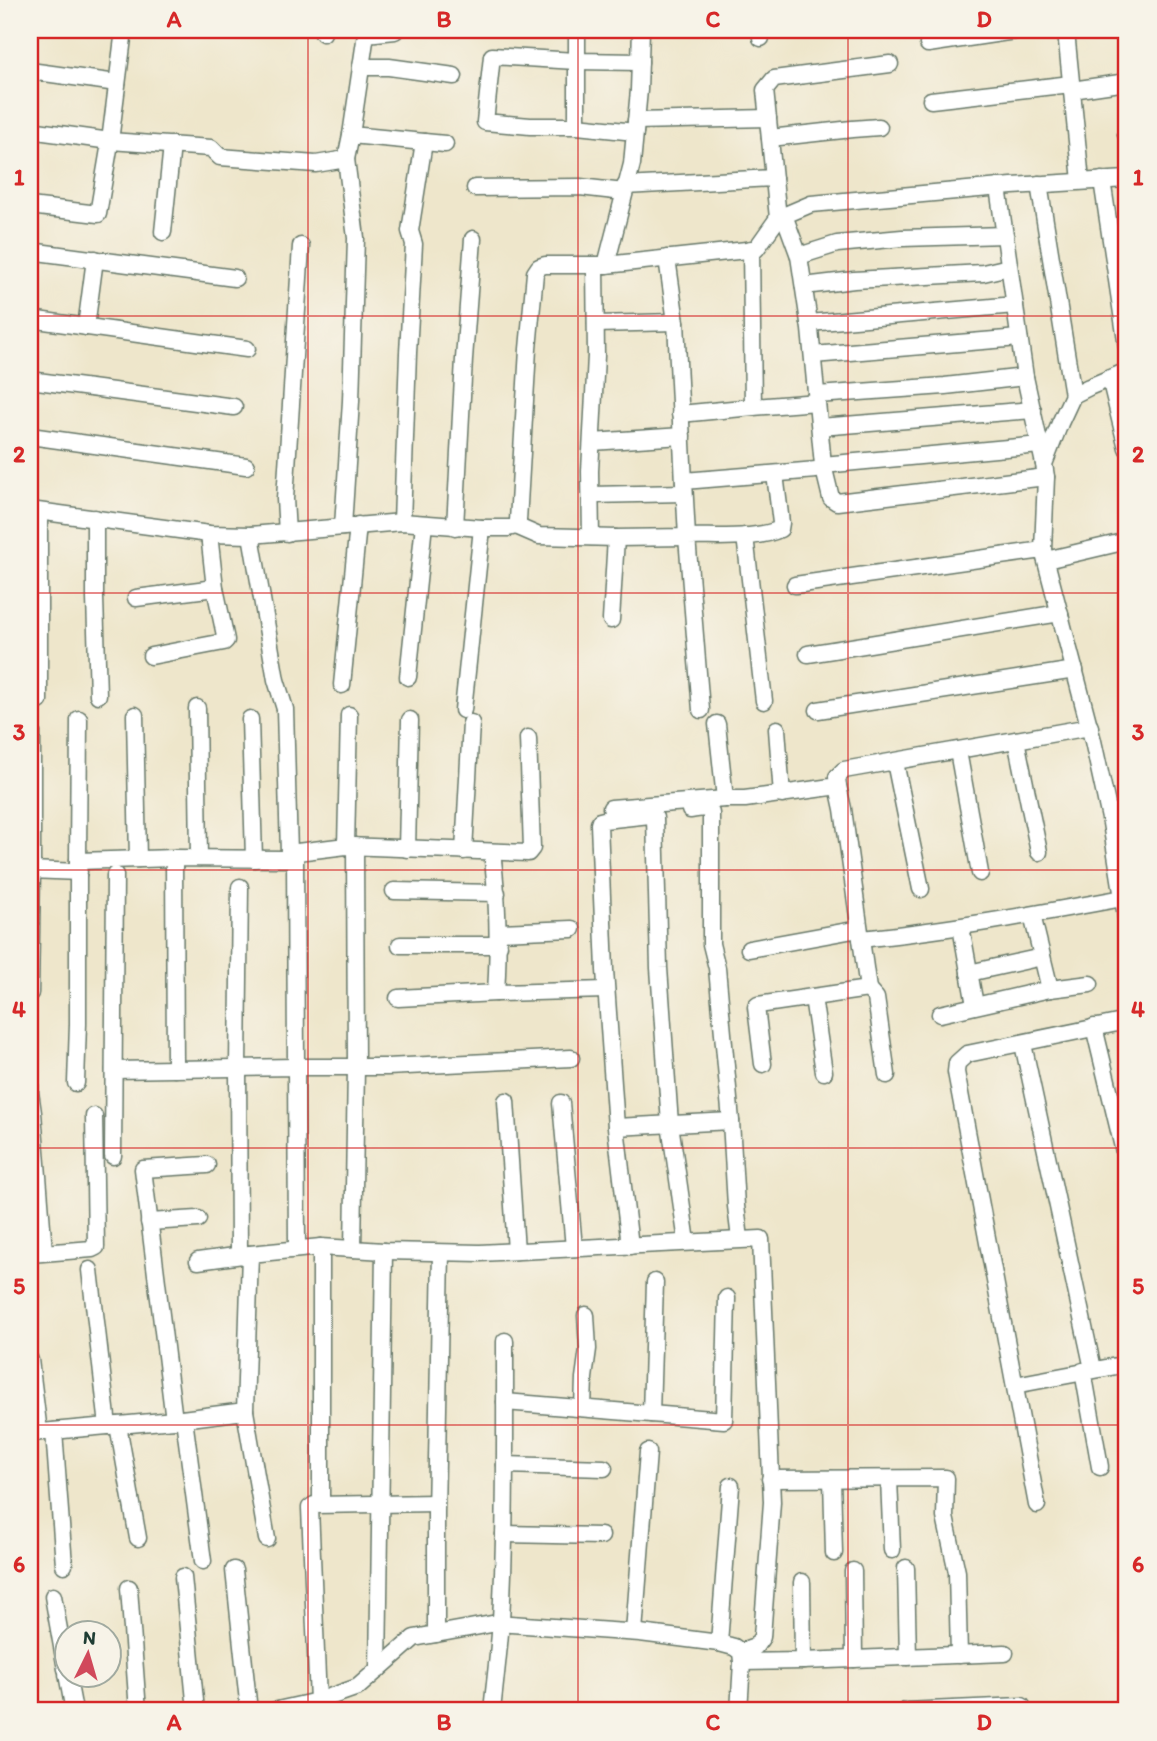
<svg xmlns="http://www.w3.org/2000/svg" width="1157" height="1741" viewBox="0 0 1157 1741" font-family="Itim,sans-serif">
<rect width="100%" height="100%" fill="#f7f3e8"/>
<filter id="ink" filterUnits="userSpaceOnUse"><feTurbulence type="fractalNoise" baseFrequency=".0143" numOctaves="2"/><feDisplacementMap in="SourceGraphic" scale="14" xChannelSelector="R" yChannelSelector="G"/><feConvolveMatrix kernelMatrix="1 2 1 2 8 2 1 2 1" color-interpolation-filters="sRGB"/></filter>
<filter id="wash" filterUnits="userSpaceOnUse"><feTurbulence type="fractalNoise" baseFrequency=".00686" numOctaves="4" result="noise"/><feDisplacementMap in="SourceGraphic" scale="28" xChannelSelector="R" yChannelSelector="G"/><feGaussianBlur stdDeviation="1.57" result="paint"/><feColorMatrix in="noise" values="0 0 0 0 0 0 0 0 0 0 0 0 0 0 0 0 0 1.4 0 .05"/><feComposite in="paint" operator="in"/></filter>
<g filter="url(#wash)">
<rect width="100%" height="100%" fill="#eee6cb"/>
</g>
<g filter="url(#ink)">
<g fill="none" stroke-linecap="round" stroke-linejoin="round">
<!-- minor casing -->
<g stroke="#677869" stroke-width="19">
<g id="minor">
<polyline points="215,30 228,31"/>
<polyline points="395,30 395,31 366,34 351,135 445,144"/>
<polyline points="577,30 577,126 635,132"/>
<polyline points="1080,30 1066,32 1081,181"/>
<polyline points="323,33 324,30"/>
<polyline points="761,38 762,30"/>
<polyline points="928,44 1021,30"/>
<polyline points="361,67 389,67 454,76"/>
<polyline points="30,71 117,83"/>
<polyline points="1072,90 1127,82"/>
<polyline points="931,100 1071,84"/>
<polyline points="636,121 768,118"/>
<polyline points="577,126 530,126 485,122 492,56 576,61 640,62"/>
<polyline points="30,130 110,141 211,148 220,157 316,164 346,159 351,135"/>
<polyline points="1126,134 1127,134"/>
<polyline points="770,138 852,129 879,127"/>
<polyline points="1102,180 1127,347"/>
<polyline points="1039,184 1073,395"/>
<polyline points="625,186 774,178"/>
<polyline points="998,187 1025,377 1044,464"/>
<polyline points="475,188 580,187 624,192"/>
<polyline points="30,206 98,214 109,149 124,30"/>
<polyline points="784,215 799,256 810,329 823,465 831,498 837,502 1046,477"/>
<polyline points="778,218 765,90 774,79 890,64"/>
<polyline points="163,232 172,145"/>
<polyline points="751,249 753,407 817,402"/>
<polyline points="30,251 235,278"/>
<polyline points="799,256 837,244 902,238 1005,235"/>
<polyline points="667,258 676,322 684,483"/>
<polyline points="606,265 632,164 639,90 641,30"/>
<polyline points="804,286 854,280 983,273 1009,267"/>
<polyline points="30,319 247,349"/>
<polyline points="809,323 1015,305"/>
<polyline points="596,324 676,322"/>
<polyline points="86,327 95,259"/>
<polyline points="813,355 1019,338"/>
<polyline points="1127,371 1089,387 1073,395 1060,423 1044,464 1046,477 1043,550 1093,741 1111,823 1127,923"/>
<polyline points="1110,378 1127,448"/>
<polyline points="30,380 234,407"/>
<polyline points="817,395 945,386 1025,377"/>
<polyline points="680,414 753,407"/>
<polyline points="820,427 1033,410"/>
<polyline points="30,436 246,466"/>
<polyline points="592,442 682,436"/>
<polyline points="823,465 1040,445"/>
<polyline points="591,495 684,493"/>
<polyline points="30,510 209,534 251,535 402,522 482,528 508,528 516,526 518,521 528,349 535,273 539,267 545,265 606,265 756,249 778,218 811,204 1012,186 1127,179"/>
<polyline points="39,512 39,701"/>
<polyline points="95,518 95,598 98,695"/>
<polyline points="402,522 408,353 414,244 410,231 424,142"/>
<polyline points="516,526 539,536 616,538 687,537 684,481 816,470"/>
<polyline points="343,527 351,401 356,238 346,159"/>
<polyline points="455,527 464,359 473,239"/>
<polyline points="287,533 285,499 301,246"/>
<polyline points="251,535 276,680 285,709 289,853 346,846 528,853 532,848 528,738"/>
<polyline points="745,536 764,701"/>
<polyline points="591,537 590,471 596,356 595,265"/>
<polyline points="1046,560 1127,541"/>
<polyline points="795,585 1043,550"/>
<polyline points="136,598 215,588 209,534"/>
<polyline points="611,620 616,538"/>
<polyline points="808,654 1060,613"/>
<polyline points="151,656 224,642 226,640 215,588"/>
<polyline points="408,677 424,524"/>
<polyline points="342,685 358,525"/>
<polyline points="197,708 199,858"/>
<polyline points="463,710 482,528"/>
<path d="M701,710L687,537C713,536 757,540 780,529L781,523L775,474"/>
<polyline points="818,710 1075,670"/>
<polyline points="135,715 138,859"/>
<polyline points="250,719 254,859"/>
<polyline points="717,724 725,799"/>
<polyline points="777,729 782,795"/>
<polyline points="1016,740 1039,852"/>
<polyline points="958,751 980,873"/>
<polyline points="895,762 921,889"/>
<path d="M838,786L843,809L861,939C949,930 1036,914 1123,898"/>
<polyline points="611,808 725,799 745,799 838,786 837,777 844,770 1090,727"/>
<path d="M690,810C698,809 706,806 711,813V944L717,968L731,1121"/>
<polyline points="346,846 349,715"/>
<polyline points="407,849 410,720"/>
<polyline points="464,851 471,723"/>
<polyline points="295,853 296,1067 387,1067 571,1058"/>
<polyline points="78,861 79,719"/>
<polyline points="30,870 79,872"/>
<polyline points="394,891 497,893"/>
<polyline points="1032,915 1050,989"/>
<polyline points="961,927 975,1005"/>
<polyline points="498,932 572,929"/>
<polyline points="400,945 499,945"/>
<polyline points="749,949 859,929"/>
<polyline points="969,973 1042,957"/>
<polyline points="868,989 876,998 887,1075"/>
<polyline points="30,993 32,871 32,732"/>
<polyline points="496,993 606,990"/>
<polyline points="813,997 824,1072"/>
<path d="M398,998L496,993C499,946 498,899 492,852"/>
<polyline points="940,1014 1050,989 1090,984"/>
<polyline points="1094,1027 1127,1164"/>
<polyline points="1023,1044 1093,1369"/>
<polyline points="763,1064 756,1007 758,1005 868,989 861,939"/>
<polyline points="175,1069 174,858 286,859 289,853"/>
<polyline points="114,1070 296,1067 297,1249"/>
<polyline points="30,1076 30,1092 33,1113 44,1252"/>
<polyline points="76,1083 78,1024 78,861 174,858"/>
<polyline points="506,1101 516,1251"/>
<polyline points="561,1103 574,1248"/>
<polyline points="616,1127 731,1121 736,1206 740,1239"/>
<polyline points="113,1156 115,875"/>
<polyline points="149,1222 198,1219"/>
<polyline points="630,1246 616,1127 605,970 599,824 600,821 604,820 650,815 655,818 659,968 670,1124 687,1242"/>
<polyline points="321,1247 321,1504"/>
<polyline points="353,1249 356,1067 355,846"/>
<polyline points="30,1254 92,1249 96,1247 94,1116"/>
<polyline points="250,1254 321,1247 384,1251 480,1253 761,1239 772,1502 762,1637 755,1647 741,1652"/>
<polyline points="239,1255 238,1068 240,887"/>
<polyline points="90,1270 108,1426"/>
<polyline points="30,1360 39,1432"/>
<polyline points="1083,1371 1100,1467"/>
<polyline points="1015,1385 1127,1364"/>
<polyline points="505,1402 724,1420 727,1298"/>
<polyline points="583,1408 584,1378 588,1349 586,1315"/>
<polyline points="245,1411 267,1539"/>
<polyline points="651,1414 655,1282"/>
<polyline points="184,1419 203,1561"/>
<polyline points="174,1420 143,1169 207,1165"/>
<polyline points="118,1425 138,1538"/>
<polyline points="54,1431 64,1565"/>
<polyline points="30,1433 174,1420 245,1411 250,1254 198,1261"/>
<polyline points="505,1465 604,1468"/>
<polyline points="770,1479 946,1478 945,1517 957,1572 959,1655"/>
<polyline points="832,1479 834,1553"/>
<polyline points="889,1479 892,1550"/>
<polyline points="1037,1505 956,1072 957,1063 967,1054 1127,1021"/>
<polyline points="504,1534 601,1536"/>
<polyline points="906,1568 908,1657"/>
<polyline points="234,1570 249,1711"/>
<polyline points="853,1571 854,1659"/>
<polyline points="183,1577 196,1711"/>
<polyline points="802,1582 803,1661"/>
<polyline points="129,1588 138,1711"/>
<polyline points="53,1596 66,1669"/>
<polyline points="634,1632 648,1452"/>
<polyline points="436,1634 436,1513 441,1253"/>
<polyline points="719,1643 731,1486"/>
<polyline points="742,1662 803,1661 1005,1653"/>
<polyline points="378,1670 384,1251"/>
<polyline points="67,1674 74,1711"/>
<polyline points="318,1701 310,1508 314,1505 436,1503"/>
<polyline points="273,1711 318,1701 358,1687 414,1638 497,1623 640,1633 719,1643 734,1647 741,1652 742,1662 739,1711"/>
<path d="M492,1711C495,1681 499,1651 501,1620C506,1527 505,1434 505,1341"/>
<polyline points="905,1711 1022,1706"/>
</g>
</g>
<!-- minor -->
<use href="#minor" stroke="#fff" stroke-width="16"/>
</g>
</g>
<!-- grid -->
<path fill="none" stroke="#d62828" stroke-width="2" stroke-opacity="0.55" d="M308,30V1711M578,30V1711M848,30V1711M30,316H1127M30,593H1127M30,870H1127M30,1148H1127M30,1425H1127"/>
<!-- margin -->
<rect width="1157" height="1741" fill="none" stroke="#f7f3e8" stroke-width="77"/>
<!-- north arrow -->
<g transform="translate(88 1654) rotate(5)"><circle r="33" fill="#f7f3e8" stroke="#a1aaa0" stroke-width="2"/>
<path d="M0-5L12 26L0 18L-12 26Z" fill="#d1495b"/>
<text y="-10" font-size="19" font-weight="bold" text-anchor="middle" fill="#1f3d34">N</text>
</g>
<rect x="38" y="38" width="1080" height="1664" fill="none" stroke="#d62828" stroke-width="2.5"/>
<g font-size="23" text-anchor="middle" font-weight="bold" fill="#d62828">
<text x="174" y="27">A</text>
<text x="444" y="27">B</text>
<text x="713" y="27">C</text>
<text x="984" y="27">D</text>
<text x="19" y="185">1</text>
<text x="1138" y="185">1</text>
<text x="19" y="462">2</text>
<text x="1138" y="462">2</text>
<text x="19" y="740">3</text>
<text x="1138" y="740">3</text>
<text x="19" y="1017">4</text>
<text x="1138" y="1017">4</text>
<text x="19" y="1294">5</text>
<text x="1138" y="1294">5</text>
<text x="19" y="1572">6</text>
<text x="1138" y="1572">6</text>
<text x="174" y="1730">A</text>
<text x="444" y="1730">B</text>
<text x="713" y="1730">C</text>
<text x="984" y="1730">D</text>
</g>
</svg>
